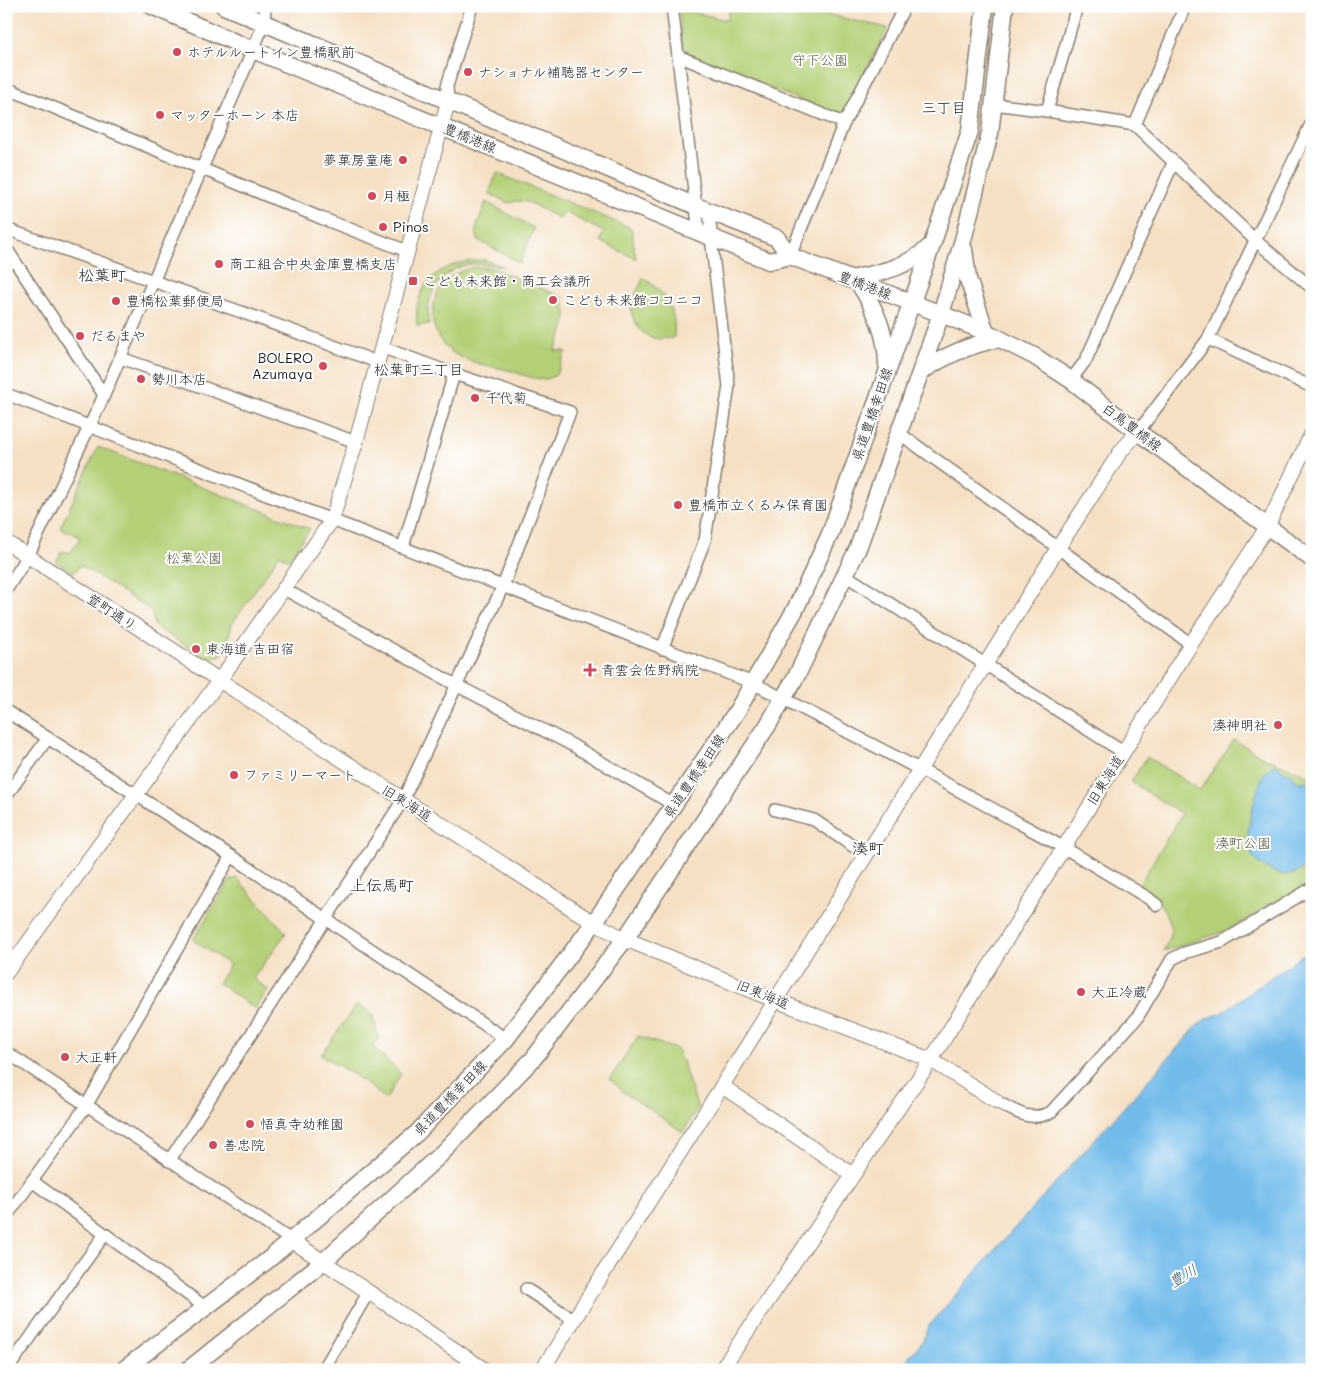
<svg xmlns="http://www.w3.org/2000/svg" width="1318" height="1376" viewBox="0 0 1318 1376" font-family="Mali,'Klee One',sans-serif">
<rect width="100%" height="100%" fill="#fff"/>
<filter id="ink" filterUnits="userSpaceOnUse"><feTurbulence type="fractalNoise" baseFrequency=".02" numOctaves="2"/><feDisplacementMap in="SourceGraphic" scale="10" xChannelSelector="R" yChannelSelector="G"/><feConvolveMatrix kernelMatrix="1 2 1 2 8 2 1 2 1" color-interpolation-filters="sRGB"/></filter>
<filter id="wash" filterUnits="userSpaceOnUse"><feTurbulence type="fractalNoise" baseFrequency=".0096" numOctaves="4" result="noise"/><feDisplacementMap in="SourceGraphic" scale="20" xChannelSelector="R" yChannelSelector="G"/><feGaussianBlur stdDeviation="1.12" result="paint"/><feColorMatrix in="noise" values="0 0 0 0 0 0 0 0 0 0 0 0 0 0 0 0 0 1.4 0 .05"/><feComposite in="paint" operator="in"/></filter>
<g filter="url(#wash)">
<rect width="100%" height="100%" fill="#f5e0c4"/>
<!-- green -->
<g fill="#b3d077" stroke="#68764a">
<polygon points="730,6 789,6 888,28 844,113 838,115 683,54 679,9 727,20"/>
<polygon points="497,173 631,228 636,259 600,241 604,232 564,212 560,219 528,202 518,201 508,203 489,193"/>
<polygon points="486,202 534,228 520,263 478,240 476,229"/>
<path d="M485,260L504,266C495,267 483,263 472,264C443,267 423,295 429,324L417,326C412,281 444,260 485,260Z"/>
<path d="M475,267L492,268L502,272L562,297C571,319 563,330 555,351H566L556,375C553,376 549,379 545,379C535,380 518,373 508,370C481,364 444,360 435,329C431,317 432,308 436,296C443,279 458,270 475,267Z"/>
<path d="M643,278C666,292 677,311 674,338C667,338 656,340 650,337C639,332 629,317 632,304C634,295 640,286 643,278Z"/>
<polygon points="98,447 310,529 288,560 280,554 232,624 226,649 221,655 212,658 204,657 154,626 152,613 146,607 80,565 74,573 56,562 62,551 70,553 80,537 60,528"/>
<polygon points="1234,740 1263,757 1312,777 1312,883 1226,931 1164,951 1172,931 1165,912 1157,898 1138,886 1182,814 1131,782 1147,757 1200,790"/>
<polygon points="237,878 286,933 253,978 268,990 255,1009 218,983 230,965 193,940 229,881"/>
<polygon points="357,1004 372,1014 379,1040 373,1047 401,1074 386,1099 356,1076 321,1055"/>
<polygon points="638,1036 678,1050 698,1108 683,1132 622,1091 610,1079"/>
</g>
<!-- water -->
<g fill="#71bbea" stroke="#466c83">
<path d="M1276,764L1285,772L1293,775V779L1300,782H1312V862C1296,874 1289,879 1270,870C1263,867 1253,860 1251,852C1249,848 1248,842 1248,837C1248,823 1258,782 1266,771C1269,768 1273,766 1276,764Z"/>
<polygon points="1312,949 1312,1370 898,1370 922,1342 928,1327 992,1253 1199,1024 1207,1018 1220,1014 1301,956"/>
</g>
</g>
<g filter="url(#ink)">
<g fill="none" stroke-linecap="round" stroke-linejoin="round">
<!-- minor casing -->
<g stroke="#887e70" stroke-width="14">
<g id="minor">
<polyline points="672,6 699,233"/>
<polyline points="678,56 844,123"/>
<polyline points="6,88 321,218 407,251"/>
<polyline points="448,102 447,86 472,6"/>
<polyline points="994,104 1047,111 1135,125 1256,241 1312,288"/>
<polyline points="1047,111 1077,6"/>
<polyline points="1135,125 1185,6"/>
<polyline points="6,229 244,313 377,362"/>
<polyline points="6,248 104,395"/>
<polyline points="790,256 844,123 905,6"/>
<polyline points="1208,339 1312,387"/>
<polyline points="121,358 356,442"/>
<polyline points="1071,380 1086,360 1173,163"/>
<polyline points="6,394 753,683 919,769 1063,847 1148,898 1157,905"/>
<polyline points="1138,432 1208,339 1312,122"/>
<polyline points="899,433 1191,644"/>
<polyline points="403,547 454,374"/>
<polyline points="845,575 1123,752"/>
<polyline points="284,589 456,685 572,745 674,805"/>
<polyline points="6,590 28,556 101,402 253,50 264,23 265,6"/>
<polyline points="662,649 705,540 729,386 713,255 709,211"/>
<polyline points="6,711 231,856 506,1039"/>
<polyline points="6,796 48,738"/>
<polyline points="775,810 814,820 866,855"/>
<polyline points="6,1052 291,1240"/>
<path d="M996,1101C1014,1111 1031,1123 1051,1112L1137,1018L1172,959L1184,953L1222,942L1312,888"/>
<polyline points="169,1161 403,800 503,586 570,412 454,374 381,347"/>
<polyline points="32,1181 205,1307"/>
<polyline points="6,1217 86,1106 231,856"/>
<polyline points="526,1289 574,1320"/>
<polyline points="7,1370 105,1234"/>
<polyline points="323,1370 368,1293"/>
</g>
</g>
<!-- tertiary casing -->
<g stroke="#887e70" stroke-width="16">
<g id="tertiary">
<polyline points="6,542 594,923 625,939 762,995 931,1060 996,1101"/>
<polyline points="6,973 219,681 332,520 356,442 448,102"/>
<polyline points="722,1086 853,1175"/>
<polyline points="291,1240 485,1370"/>
<polyline points="542,1370 722,1086 1058,548 1121,451 1138,432"/>
<polyline points="721,1370 931,1060 1191,644 1267,527 1312,433"/>
</g>
</g>
<!-- secondary casing -->
<g stroke="#887e70" stroke-width="19">
<g id="secondary">
<polyline points="152,6 253,50 769,261 790,256 941,314 986,332 1034,356 1071,380 1138,432 1312,559"/>
<polyline points="224,6 696,206 777,238 790,256"/>
<polyline points="964,249 968,279 986,332"/>
<path d="M851,279C884,272 906,268 932,245"/>
<path d="M858,282C875,308 887,334 887,365"/>
<path d="M921,372C945,355 970,345 998,339"/>
<polyline points="123,1370 268,1260 417,1133 506,1039 594,923 737,711 795,610 830,534 932,245 970,131 985,6"/>
<polyline points="188,1370 324,1261 441,1154 533,1059 625,939 768,725 798,673 858,548 941,314 963,240 990,133 1005,6"/>
</g>
</g>
<!-- minor -->
<use href="#minor" stroke="#fff" stroke-width="11"/>
<!-- tertiary -->
<use href="#tertiary" stroke="#fff" stroke-width="14"/>
<!-- secondary -->
<use href="#secondary" stroke="#fff" stroke-width="16"/>
</g>
</g>
<!-- markers -->
<g fill="#d1495b" stroke="#fff" stroke-width="2">
<circle cx="177" cy="52" r="5"/>
<circle cx="468" cy="72" r="5"/>
<circle cx="160" cy="115" r="5"/>
<circle cx="403" cy="160" r="5"/>
<circle cx="372" cy="196" r="5"/>
<circle cx="383" cy="227" r="5"/>
<circle cx="219" cy="264" r="5"/>
<rect x="408" y="276" width="10" height="10" rx="2.5"/>
<circle cx="553" cy="300" r="5"/>
<circle cx="116" cy="301" r="5"/>
<circle cx="80" cy="336" r="5"/>
<circle cx="323" cy="366" r="5"/>
<circle cx="141" cy="379" r="5"/>
<circle cx="475" cy="398" r="5"/>
<circle cx="678" cy="505" r="5"/>
<circle cx="196" cy="649" r="5"/>
<path d="M587.5 662.5h5v5h5v5h-5v5h-5v-5h-5v-5h5z"/>
<circle cx="1278" cy="725" r="5"/>
<circle cx="234" cy="775" r="5"/>
<circle cx="1081" cy="992" r="5"/>
<circle cx="65" cy="1057" r="5"/>
<circle cx="250" cy="1124" r="5"/>
<circle cx="213" cy="1145" r="5"/>
</g>
<g text-anchor="middle" stroke-width="4" stroke-linejoin="round" paint-order="stroke">
<!-- poi labels -->
<g font-size="14" fill="#1c1c1c" stroke="#fff" text-anchor="start">
<text x="187" y="57">ホテルルートイン豊橋駅前</text>
<text x="478" y="77">ナショナル補聴器センター</text>
<text x="170" y="120">マッターホーン 本店</text>
<text x="393" y="165" text-anchor="end">夢菓房童庵</text>
<text x="382" y="201">月極</text>
<text x="393" y="232">Pinos</text>
<text x="229" y="269">商工組合中央金庫豊橋支店</text>
<text x="423" y="286">こども未来館・商工会議所</text>
<text x="563" y="305">こども未来館ココニコ</text>
<text x="126" y="306">豊橋松葉郵便局</text>
<text x="90" y="341">だるまや</text>
<text x="313" y="363" text-anchor="end">BOLERO<tspan x="313" dy="16">Azumaya</tspan></text>
<text x="151" y="384">勢川本店</text>
<text x="485" y="403">千代菊</text>
<text x="688" y="510">豊橋市立くるみ保育園</text>
<text x="206" y="654">東海道 吉田宿</text>
<text x="601" y="675">青雲会佐野病院</text>
<text x="1268" y="730" text-anchor="end">湊神明社</text>
<text x="244" y="780">ファミリーマート</text>
<text x="1091" y="997">大正冷蔵</text>
<text x="75" y="1062">大正軒</text>
<text x="260" y="1129">悟真寺幼稚園</text>
<text x="223" y="1150">善忠院</text>
</g>
<!-- park labels -->
<g font-size="14" fill="#515b3c" stroke="#fff">
<text x="820" y="65">守下公園</text>
<text x="194" y="563">松葉公園</text>
<text x="1243" y="848">湊町公園</text>
</g>
<!-- street labels -->
<g font-size="14" fill="#1c1c1c" stroke="#fff">
<text transform="translate(470 138) rotate(23)" y="5">豊橋港線</text>
<text transform="translate(865 285) rotate(21)" y="5">豊橋港線</text>
<text transform="translate(872 414) rotate(-71)" y="5">県道豊橋幸田線</text>
<text transform="translate(1132 427) rotate(37)" y="5">白鳥豊橋線</text>
<text transform="translate(112 612) rotate(33)" y="5">萱町通り</text>
<text transform="translate(694 776) rotate(-56)" y="5">県道豊橋幸田線</text>
<text transform="translate(1105 780) rotate(-58)" y="5">旧東海道</text>
<text transform="translate(407 803) rotate(32)" y="5">旧東海道</text>
<text transform="translate(763 994) rotate(22)" y="5">旧東海道</text>
<text transform="translate(450 1098) rotate(-46)" y="5">県道豊橋幸田線</text>
</g>
<!-- neighbourhood labels -->
<g font-size="15" fill="#1c1c1c" stroke="#fff">
<text x="944" y="113">三丁目</text>
<text x="419" y="375">松葉町三丁目</text>
</g>
<!-- water labels -->
<g font-size="15" font-style="italic" fill="#3e5c6e" stroke="#fff">
<text transform="translate(1183 1276) rotate(-31)" y="5">豊川</text>
</g>
<!-- quarter labels -->
<g font-size="16" fill="#1c1c1c" stroke="#fff">
<text x="102" y="281">松葉町</text>
<text x="868" y="854">湊町</text>
<text x="382" y="891">上伝馬町</text>
</g>
</g>
<!-- margin -->
<rect width="1318" height="1376" fill="none" stroke="#fff" stroke-width="25"/>
</svg>
